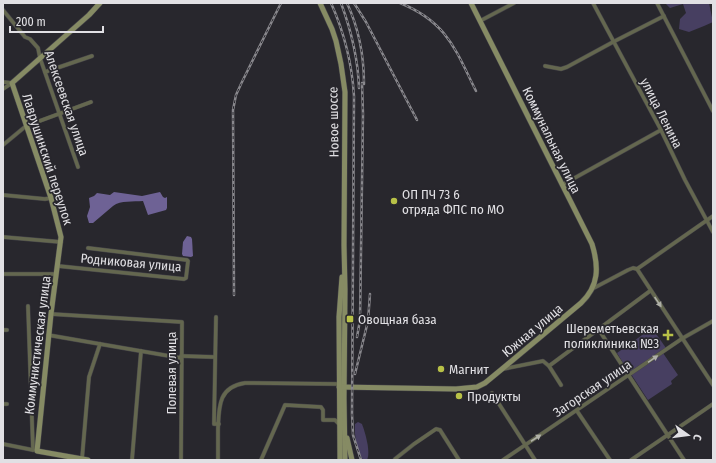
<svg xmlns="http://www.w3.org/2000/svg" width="716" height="463" viewBox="0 0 716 463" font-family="'Fira Sans Condensed',sans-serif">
<rect width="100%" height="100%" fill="#28272d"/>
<!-- green -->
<g fill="#473f61">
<polygon points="665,3 709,3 713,22 704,26 689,32 679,29 680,19 686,13 683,4 670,8"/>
<polygon points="652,328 666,348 629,373 617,353"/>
<polygon points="663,353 678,375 671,381 672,384 648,400 631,374"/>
<path d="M358,422L362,424C365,432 371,452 367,460H363C357,451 354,435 355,424Z"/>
</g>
<!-- water -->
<g fill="#6e6295">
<path d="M114,192L142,196L160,192L163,197L165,198L167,197V208L166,210L148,215L143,201C133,202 121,200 113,206L93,223H89L87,216L90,207L89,198L94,196L97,193L110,195Z"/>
<polygon points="187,236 191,237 192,239 193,256 191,257 183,256 182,254 183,242"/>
</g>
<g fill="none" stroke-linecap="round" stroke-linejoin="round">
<!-- street casing -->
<g stroke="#46454a" stroke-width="4.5">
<g id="street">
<polyline points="593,3 661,130 685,180 713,232"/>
<polyline points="657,3 713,111"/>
<polyline points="3,10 25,37 30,39 38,48 40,58 78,167"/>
<polyline points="480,21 514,3"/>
<polyline points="545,66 561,69 567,67 613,42 664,16"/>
<polyline points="45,72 92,56"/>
<polyline points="3,82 12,83"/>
<polyline points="3,89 12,83"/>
<polyline points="3,145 26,126 91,102"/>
<polyline points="562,185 661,130"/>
<polyline points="3,195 45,199 51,198"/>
<polyline points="3,237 61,242"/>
<polyline points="58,266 184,279 186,278 188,261 187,260 88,248"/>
<polyline points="637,269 713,385"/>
<polyline points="3,274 56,274"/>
<polyline points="592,289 628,270 633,268 637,269 713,216"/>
<polyline points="28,306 33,450"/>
<polyline points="51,314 182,322 181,460"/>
<polyline points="216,317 214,424 219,424"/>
<polyline points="3,330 7,330"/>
<polyline points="599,330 684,460"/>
<polyline points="48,335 181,358"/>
<polyline points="181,356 214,357"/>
<polyline points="549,366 650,291"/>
<polyline points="503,369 543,361 549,366 561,385"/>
<polyline points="492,393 535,460"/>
<polyline points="3,404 7,404"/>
<polyline points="577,411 610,460"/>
<polyline points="3,444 33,450"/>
<polyline points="82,459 89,377 100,344"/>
<polyline points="395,459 414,444 436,429 440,430 459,460"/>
<polyline points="132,460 141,351"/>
<path d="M218,460C218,450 218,439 218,429C219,407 218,387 245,383L339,384"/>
<polyline points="261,460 285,405 321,407 323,410 323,420 335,420 339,424"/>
<polyline points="503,460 683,338 713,321"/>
<polyline points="631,460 713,404"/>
</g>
</g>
<!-- secondary casing -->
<g stroke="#46454a" stroke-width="6">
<g id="secondary">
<polyline points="320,3 332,29 336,41 341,64 345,92 344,245 345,289 344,398 345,460"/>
<path d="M339,387L456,389L477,387L485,383L502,369L581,303C599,286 599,267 592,244L471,3"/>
<polyline points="347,438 352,460"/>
<polyline points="88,460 37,451 51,314 61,237 51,198 12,83 89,15 100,3"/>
<polyline points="340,460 339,317 342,277"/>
</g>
</g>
<!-- street -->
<use href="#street" stroke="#64674f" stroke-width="3.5"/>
<!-- secondary -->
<use href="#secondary" stroke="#868b64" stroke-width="5"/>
<!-- rail casing -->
<g stroke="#89888d" stroke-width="2.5">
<g id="rail">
<path d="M331,3C344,32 352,64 354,96L352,414L353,435L361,460"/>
<path d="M341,3C351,30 358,58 359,88"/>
<path d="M347,3C359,29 364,56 364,84"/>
<polyline points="354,3 366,22 417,120"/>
<path d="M400,3C447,22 455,49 476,91"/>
<polyline points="234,295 233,110 236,95 241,84 281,3"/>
<polyline points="357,337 360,320 363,114 362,83"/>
<polyline points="355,374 368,321 370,294"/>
</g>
</g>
<!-- rail -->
<use href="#rail" stroke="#28272d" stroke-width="1" stroke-dasharray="3" stroke-linecap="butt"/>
</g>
<!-- one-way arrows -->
<defs><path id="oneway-solid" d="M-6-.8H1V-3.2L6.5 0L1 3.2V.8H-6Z"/></defs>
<g fill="#afb0a8">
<use href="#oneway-solid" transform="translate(658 302) rotate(56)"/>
<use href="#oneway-solid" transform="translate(653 359) rotate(-34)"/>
<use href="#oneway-solid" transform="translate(536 438) rotate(-33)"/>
</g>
<!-- markers -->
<g fill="#b8c147" stroke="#28272d" stroke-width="1.5">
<circle cx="394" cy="201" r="4"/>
<rect x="346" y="315" width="8" height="8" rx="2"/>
<path d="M666 329h4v4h4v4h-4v4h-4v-4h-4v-4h4z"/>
<circle cx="441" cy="369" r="4"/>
<circle cx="459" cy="396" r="4"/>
</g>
<g text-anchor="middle" stroke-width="3.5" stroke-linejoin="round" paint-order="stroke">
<!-- street labels -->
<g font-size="13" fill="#e1e0e4" stroke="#28272d">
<text transform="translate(67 103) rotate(71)" y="5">Алексеевская улица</text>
<text transform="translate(662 113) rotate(63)" y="5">улица Ленина</text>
<text transform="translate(333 122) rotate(-91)" y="5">Новое шоссе</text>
<text transform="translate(552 140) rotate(64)" y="5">Коммунальная улица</text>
<text transform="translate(48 159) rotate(72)" y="5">Лаврушинский переулок</text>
<text transform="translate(131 262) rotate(5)" y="5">Родниковая улица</text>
<text transform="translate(532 330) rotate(-40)" y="5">Южная улица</text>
<text transform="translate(37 345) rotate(-83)" y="5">Коммунистическая улица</text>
<text transform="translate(171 373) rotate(-90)" y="5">Полевая улица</text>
<text transform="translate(592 388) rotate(-34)" y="5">Загорская улица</text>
</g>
<!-- poi labels -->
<g font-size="13" fill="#e1e0e4" stroke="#28272d" text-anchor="start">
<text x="402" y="199">ОП ПЧ 73 6<tspan x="402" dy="15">отряда ФПС по МО</tspan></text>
<text x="358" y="324">Овощная база</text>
<text x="659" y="333" text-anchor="end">Шереметьевская<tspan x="659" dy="15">поликлиника №3</tspan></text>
<text x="449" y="374">Магнит</text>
<text x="467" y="401">Продукты</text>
</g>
</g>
<!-- border -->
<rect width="716" height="463" fill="none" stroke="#e1e0e4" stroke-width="8"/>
<!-- north arrow -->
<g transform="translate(688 435) rotate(104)" stroke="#28272d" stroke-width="3" paint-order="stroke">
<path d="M0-3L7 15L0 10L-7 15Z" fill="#e1e0e4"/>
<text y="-6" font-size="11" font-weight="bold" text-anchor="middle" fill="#e1e0e4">С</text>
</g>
<!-- scale -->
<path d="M10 26v6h93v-6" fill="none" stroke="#e1e0e4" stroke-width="2"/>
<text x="16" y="26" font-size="12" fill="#e1e0e4" stroke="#28272d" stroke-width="3" paint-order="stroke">200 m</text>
</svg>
